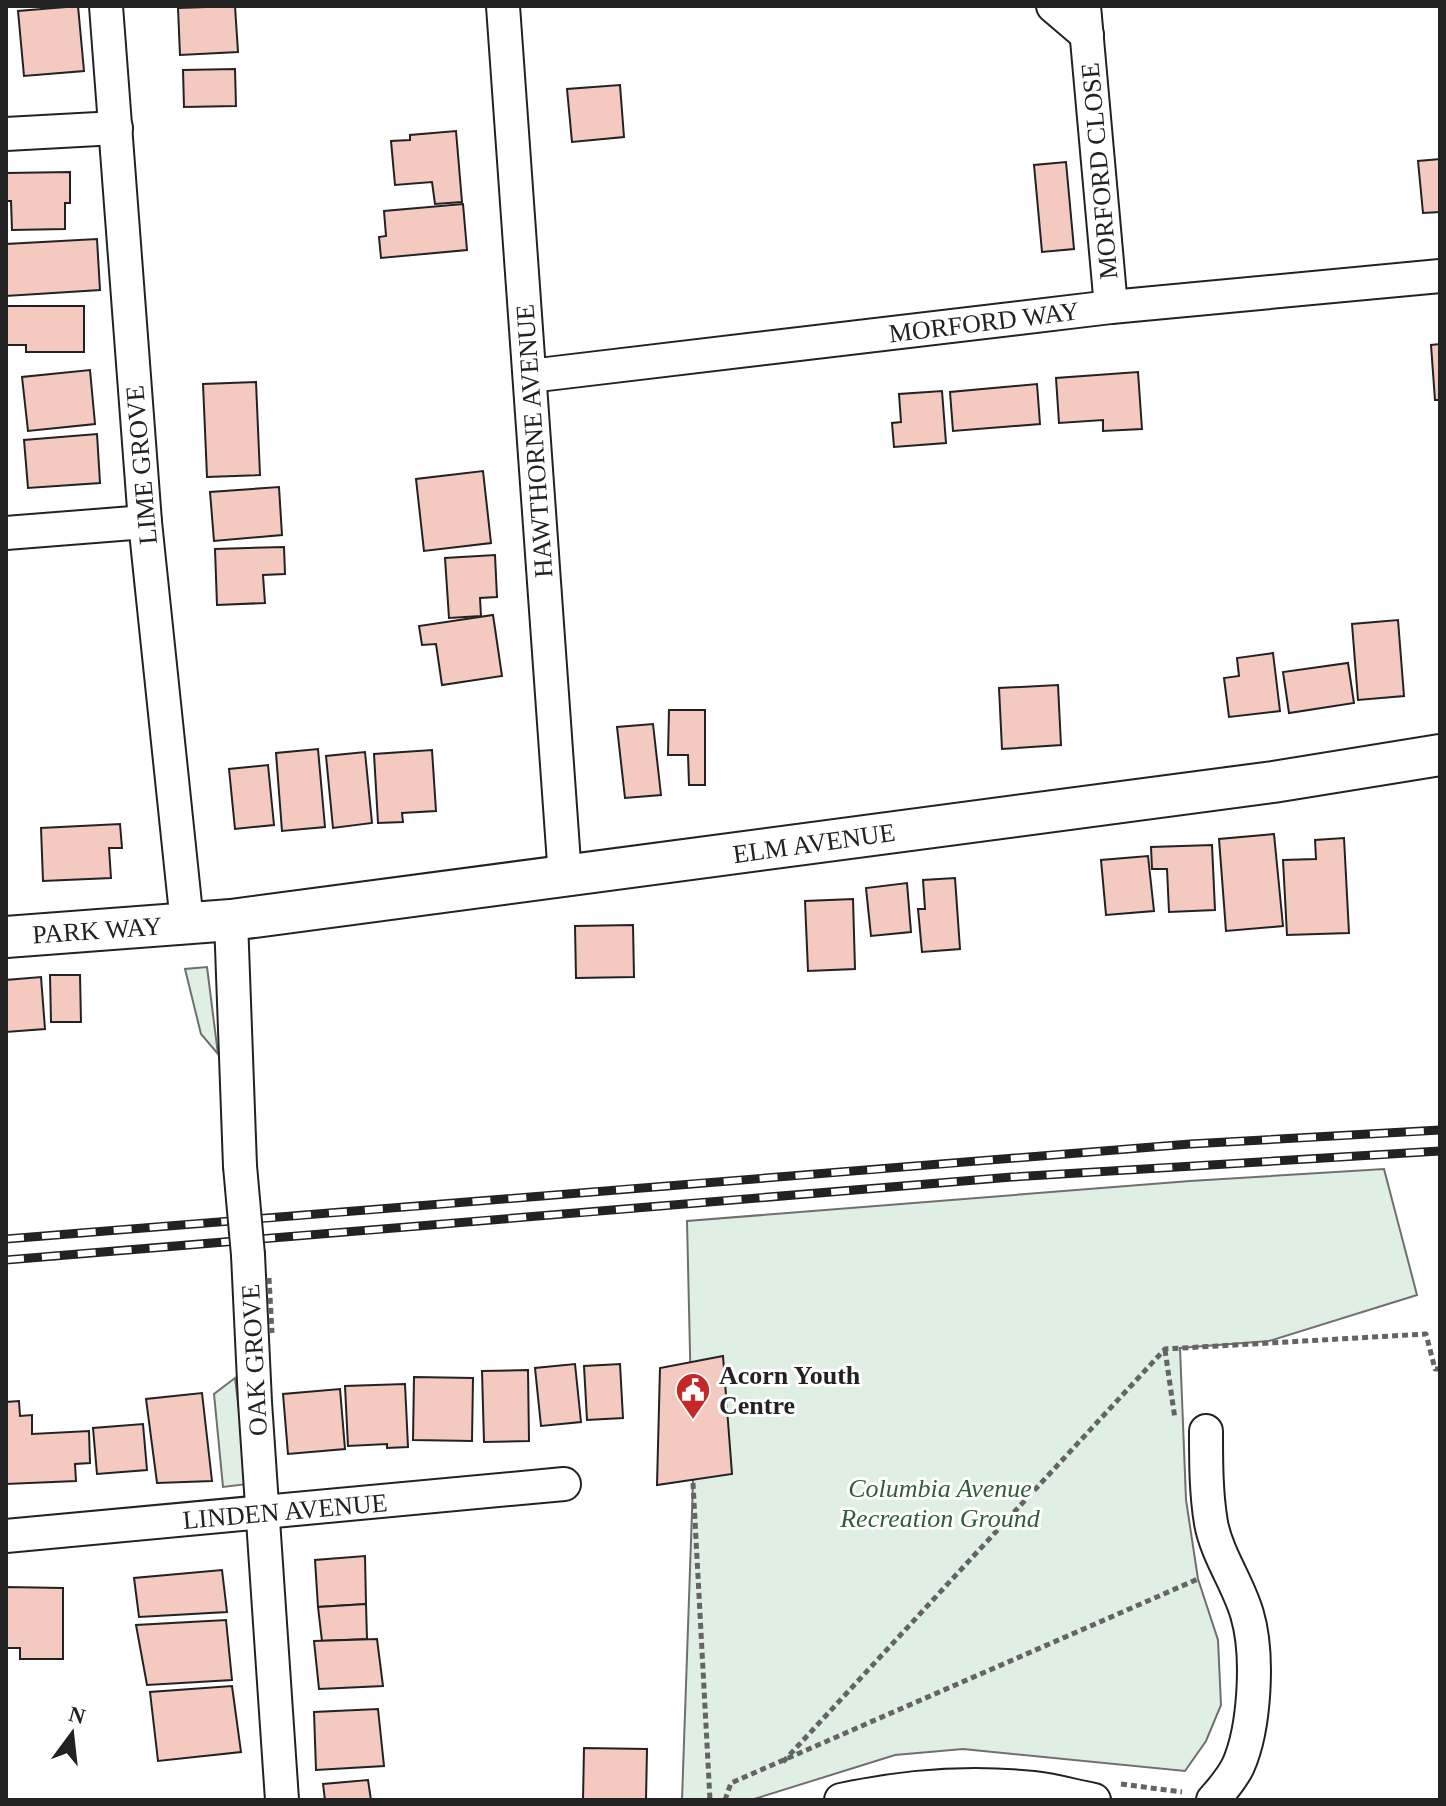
<svg xmlns="http://www.w3.org/2000/svg" width="1446" height="1806" viewBox="0 0 1446 1806" font-family="'Times New Roman',serif">
<rect width="100%" height="100%" fill="#fff"/>
<!-- green -->
<g fill="#e0efe3" stroke="#6f6f6f" stroke-width="2">
<polygon points="207,967 218,1054 201,1034 185,969"/>
<polygon points="1384,1169 1417,1295 1269,1341 1180,1348 1186,1500 1198,1579 1218,1640 1221,1705 1206,1741 1185,1771 963,1749 895,1755 751,1800 682,1800 693,1483 687,1221 1190,1181"/>
<polygon points="235,1378 248,1484 223,1487 214,1394"/>
</g>
<!-- building -->
<g fill="#f3c9c0" stroke="#222" stroke-width="2">
<polygon points="78,6 84,71 24,76 18,11"/>
<polygon points="235,6 238,52 180,55 178,8"/>
<polygon points="235,69 236,106 184,107 183,70"/>
<polygon points="620,85 624,137 572,142 567,89"/>
<polygon points="456,131 462,202 435,204 432,182 395,185 391,141 410,140 410,135"/>
<polygon points="1440,159 1440,212 1423,213 1418,161"/>
<polygon points="1066,162 1074,249 1042,252 1034,165"/>
<polygon points="70,172 70,203 65,203 65,229 12,230 11,201 6,201 6,173"/>
<polygon points="463,204 467,250 381,258 379,237 386,236 384,211"/>
<polygon points="97,239 100,290 6,296 6,244"/>
<polygon points="6,306 84,306 84,352 26,352 26,345 6,345"/>
<polygon points="1440,344 1440,400 1435,400 1431,345"/>
<polygon points="90,370 95,424 28,431 22,377"/>
<polygon points="1138,372 1142,429 1103,431 1103,420 1059,423 1056,378"/>
<polygon points="256,382 260,475 207,477 203,384"/>
<polygon points="1037,384 1040,424 953,431 950,392"/>
<polygon points="942,391 946,443 894,447 892,423 901,422 899,394"/>
<polygon points="97,434 100,483 28,488 24,440"/>
<polygon points="483,471 491,543 424,551 416,479"/>
<polygon points="279,487 282,535 214,541 210,492"/>
<polygon points="284,547 285,574 263,575 265,603 217,605 215,549"/>
<polygon points="495,555 497,597 480,598 481,616 449,618 445,558"/>
<polygon points="493,615 502,676 442,685 436,644 422,645 419,626"/>
<polygon points="1398,620 1404,696 1358,700 1352,624"/>
<polygon points="1273,653 1280,711 1229,717 1224,678 1239,676 1237,658"/>
<polygon points="1348,663 1354,703 1289,713 1283,672"/>
<polygon points="1058,685 1061,745 1002,749 999,688"/>
<polygon points="669,710 705,710 705,785 689,785 688,755 668,755"/>
<polygon points="653,724 661,795 625,798 617,727"/>
<polygon points="318,749 325,827 282,831 276,753"/>
<polygon points="432,750 436,811 402,813 403,822 378,823 374,754"/>
<polygon points="365,752 372,823 333,828 326,756"/>
<polygon points="268,765 274,825 235,829 229,769"/>
<polygon points="120,824 122,848 109,848 111,878 43,881 41,828"/>
<polygon points="1274,834 1283,926 1226,931 1219,839"/>
<polygon points="1344,838 1349,933 1287,935 1283,860 1316,859 1315,840"/>
<polygon points="1212,845 1215,910 1169,912 1167,869 1152,869 1151,847"/>
<polygon points="1148,856 1154,911 1106,915 1101,860"/>
<polygon points="955,878 960,949 922,952 918,909 925,909 923,880"/>
<polygon points="907,883 911,932 871,936 866,888"/>
<polygon points="853,899 855,969 808,971 805,901"/>
<polygon points="633,925 634,977 576,978 575,926"/>
<polygon points="50,975 80,975 81,1022 51,1022"/>
<polygon points="41,977 45,1029 6,1032 6,980"/>
<polygon points="723,1356 732,1474 657,1485 660,1368"/>
<polygon points="575,1364 581,1422 541,1426 535,1368"/>
<polygon points="620,1364 623,1418 587,1420 584,1366"/>
<polygon points="528,1370 529,1441 484,1442 482,1371"/>
<polygon points="414,1377 473,1378 472,1441 413,1440"/>
<polygon points="405,1384 408,1447 387,1448 387,1444 348,1446 345,1386"/>
<polygon points="340,1389 345,1449 288,1454 283,1394"/>
<polygon points="202,1393 212,1481 157,1483 146,1399"/>
<polygon points="19,1401 20,1416 32,1415 32,1434 89,1431 90,1463 75,1464 76,1481 6,1484 6,1402"/>
<polygon points="143,1424 147,1470 97,1474 93,1428"/>
<polygon points="365,1556 366,1604 318,1607 315,1560"/>
<polygon points="222,1570 227,1612 139,1617 134,1578"/>
<polygon points="6,1587 63,1588 63,1659 20,1659 20,1648 6,1648"/>
<polygon points="366,1604 367,1639 322,1641 318,1607"/>
<polygon points="226,1620 232,1680 147,1685 136,1625"/>
<polygon points="377,1639 383,1686 319,1689 314,1641"/>
<polygon points="232,1686 241,1752 158,1761 150,1692"/>
<polygon points="378,1709 384,1766 316,1770 314,1712"/>
<polygon points="584,1748 647,1749 646,1800 583,1800"/>
<polygon points="368,1780 371,1800 325,1800 323,1784"/>
</g>
<g fill="none" stroke-linecap="round" stroke-linejoin="round">
<!-- minor casing -->
<g stroke="#222" stroke-width="36">
<g id="minor">
<polyline points="106,6 145,522 187,923"/>
<polyline points="503,6 565,877"/>
<polyline points="1053,6 1087,35"/>
<polyline points="1084,6 1111,307"/>
<polyline points="6,134 116,128"/>
<polyline points="530,376 1111,307 1440,276"/>
<polyline points="6,533 145,522"/>
<polyline points="231,920 240,1166"/>
<polyline points="248,1255 255,1402 282,1800"/>
<path d="M1206,1431C1206,1462 1206,1493 1211,1523C1217,1555 1238,1583 1247,1614C1259,1654 1255,1728 1238,1766C1232,1778 1222,1790 1213,1800"/>
<polyline points="6,1536 564,1484"/>
<path d="M841,1800C905,1786 967,1781 1033,1788C1053,1790 1073,1796 1094,1800"/>
</g>
</g>
<!-- tertiary casing -->
<g stroke="#222" stroke-width="44">
<polyline id="tertiary" points="6,937 231,920 1273,782 1440,755"/>
</g>
<!-- path -->
<g stroke="#646464" stroke-width="5" stroke-dasharray="6 4" stroke-linecap="butt">
<polyline points="1165,1350 1175,1419"/>
<polyline points="693,1483 710,1800"/>
<polyline points="783,1762 1165,1349 1426,1334 1435,1369 1440,1369"/>
<polyline points="1121,1784 1182,1792"/>
<polyline points="725,1800 731,1783 1198,1579"/>
</g>
<!-- minor -->
<use href="#minor" stroke="#fff" stroke-width="32"/>
<!-- tertiary -->
<use href="#tertiary" stroke="#fff" stroke-width="40"/>
<!-- rail casing -->
<g stroke="#222" stroke-width="9">
<g id="rail">
<polyline points="6,1239 1190,1144 1440,1130"/>
<polyline points="6,1260 1012,1177 1440,1151"/>
</g>
</g>
<!-- rail -->
<use href="#rail" stroke="#fff" stroke-width="6" stroke-dasharray="18" stroke-linecap="butt"/>
<!-- minor-bridge casing -->
<g stroke="#222" stroke-width="36" stroke-linecap="butt">
<polyline id="minor-bridge" points="240,1166 248,1255"/>
</g>
<!-- path-bridge -->
<polyline stroke="#646464" stroke-width="5" stroke-dasharray="6 4" stroke-linecap="butt" points="269,1278 272,1333"/>
<!-- minor-bridge -->
<use href="#minor-bridge" stroke="#fff" stroke-width="32"/>
</g>
<!-- icons -->
<defs>
<g id="civic-pin" transform="scale(1.8)"><path d="M0 17L-7.5 6A9.5 9.5 0 1 1 7.5 6Z" fill="#c62828" stroke="#fff"/><path d="M-.6-6.5H3V-4.5H.6V-3L4-1V1h2V6H-6V1h2V-1L-.6-3ZM-1.2 2.5V6h2.4V2.5Z" fill="#fff"/></g>
</defs>
<g fill-rule="evenodd">
<use href="#civic-pin" x="693" y="1390"/>
</g>
<g text-anchor="middle" stroke-width="6" stroke-linejoin="round" paint-order="stroke">
<!-- street labels -->
<g font-size="26" fill="#222" stroke="#fff">
<text transform="translate(1099 171) rotate(-95)" y="9">MORFORD CLOSE</text>
<text transform="translate(984 322) rotate(-7)" y="9">MORFORD WAY</text>
<text transform="translate(534 441) rotate(-94)" y="9">HAWTHORNE AVENUE</text>
<text transform="translate(141 465) rotate(-95)" y="9">LIME GROVE</text>
<text transform="translate(814 843) rotate(-8)" y="9">ELM AVENUE</text>
<text transform="translate(97 930) rotate(-4)" y="9">PARK WAY</text>
<text transform="translate(254 1360) rotate(-93)" y="9">OAK GROVE</text>
<text transform="translate(285 1511) rotate(-5)" y="9">LINDEN AVENUE</text>
</g>
<!-- poi labels -->
<g font-size="26" font-weight="bold" fill="#222" stroke="#fff" text-anchor="start">
<text x="719" y="1384">Acorn Youth<tspan x="719" dy="30">Centre</tspan></text>
</g>
<!-- park labels -->
<g font-size="26" font-style="italic" fill="#2f5e38" stroke="#fff">
<text x="940" y="1497">Columbia Avenue<tspan x="940" dy="30">Recreation Ground</tspan></text>
</g>
</g>
<!-- border -->
<rect width="1446" height="1806" fill="none" stroke="#222222" stroke-width="16"/>
<!-- north arrow -->
<g transform="translate(72 1734) rotate(15)" stroke="#ffffff" stroke-width="6" paint-order="stroke">
<path d="M0-6L14 30L0 20L-14 30Z" fill="#222222"/>
<text y="-12" font-size="22" font-weight="bold" text-anchor="middle" fill="#222222">N</text>
</g>
</svg>
